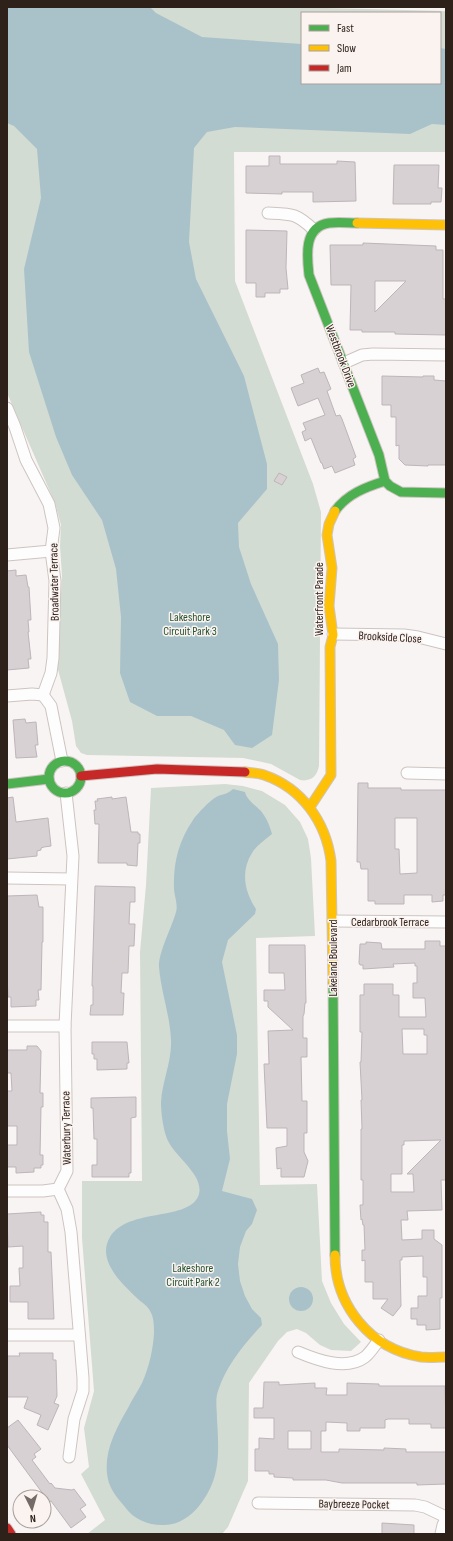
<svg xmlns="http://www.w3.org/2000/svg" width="453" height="1541" viewBox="0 0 453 1541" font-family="'Sofia Sans Condensed',sans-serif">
<rect width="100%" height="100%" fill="#f8f4f3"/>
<!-- green -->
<g fill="#d3dcd3" fill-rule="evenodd">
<path d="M7,7H286L446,11V152H234L235,281L313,484L321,512L319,766C317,776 311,782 300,780L271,764L243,758L87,755L81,753L76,746L72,721L57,666L62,576L60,546L61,525L55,503L7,393ZM302,13H440V83H302Z"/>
<polygon points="225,784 243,786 262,791 285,805 300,822 308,839 311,858 315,936 256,938 260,1185 317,1184 322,1281 331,1303 344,1324 361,1342 351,1351 331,1350 320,1345 306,1333 297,1329 287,1332 278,1341 249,1383 248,1481 228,1527 222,1534 87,1534 105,1520 81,1474 89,1467 84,1428 94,1391 82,1238 82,1181 142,1181 140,952 146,885 151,788"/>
</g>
<!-- water -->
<g fill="#a9c2ca">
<polygon points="7,7 150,7 156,13 202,37 302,44 302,83 440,83 440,48 446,49 446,125 432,124 410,134 235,127 207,132 194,148 189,242 196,279 244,376 267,464 267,489 238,523 239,547 251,584 278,644 279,680 272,735 252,748 235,745 224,730 191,716 157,716 130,702 120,673 121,617 116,569 102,520 72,475 56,437 29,352 24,269 41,198 37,149 14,126 7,123"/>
<path d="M233,789L245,792C247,800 255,805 261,811C266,817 270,826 272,834C265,840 256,846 252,853C240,872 245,892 256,909L255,914L228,940L222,962L237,1035V1054L227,1104V1131L230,1159L222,1191L252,1199L257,1210L252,1224L246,1231L240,1247L238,1264L240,1281L245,1296L252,1309L261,1318L262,1325C244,1344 226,1366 218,1391C215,1399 217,1410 217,1419C219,1452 221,1479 199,1506C191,1516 178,1525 165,1525C150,1526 134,1520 125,1507C119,1500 112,1492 109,1483C101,1457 115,1430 128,1408C132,1399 138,1391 142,1383C149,1367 153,1350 154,1333C154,1326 154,1317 150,1311C148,1306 141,1302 138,1299C122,1284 96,1260 110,1237C128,1207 191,1222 199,1194C204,1173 172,1156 166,1136C163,1127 161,1113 161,1102C162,1082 172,1061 171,1040C170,1015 161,992 159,967C158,953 172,927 176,912C178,905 175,898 174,890C173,864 178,842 193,820C197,814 211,799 218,796C224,794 227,794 233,789Z"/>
<circle cx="301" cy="1299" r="12"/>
</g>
<!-- building -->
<g fill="#d8d1d4" stroke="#bdb5b9" fill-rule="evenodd">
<polygon points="269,156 280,156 280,164 337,164 337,161 355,162 356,201 313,202 313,192 282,192 282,194 246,193 246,166 269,166"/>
<polygon points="394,165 439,165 438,188 442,188 441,202 431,202 431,204 393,204"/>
<polygon points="246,230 287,231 286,268 288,289 280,289 280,293 265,293 265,297 256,297 256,283 246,283"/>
<path d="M363,243L436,246V250H443V299H446V335L395,334V332H362V330H350L351,285H331L330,245H363ZM375,281H406L375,312Z"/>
<polygon points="318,368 320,373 324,372 331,389 327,391 336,416 340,415 342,419 356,457 353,459 355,465 335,473 332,466 324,469 322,463 321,463 311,438 305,441 302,432 306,430 303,423 325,415 318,398 298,406 291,388 304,383 301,375"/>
<polygon points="382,376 423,377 423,376 434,376 434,380 446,381 446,465 428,465 428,466 405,465 399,459 399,445 396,446 396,417 391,417 391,405 382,405"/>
<polygon points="279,473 287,477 282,485 274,481"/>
<polygon points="16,570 16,576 26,575 28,587 29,587 31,620 28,620 29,632 28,632 31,659 28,659 29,668 7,670 7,571"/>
<polygon points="25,719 26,723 36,722 38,745 35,745 37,757 16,758 13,720"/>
<path d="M358,783H368V788H401V790H446V895H443V901L432,902V895H404V904H375V901H368V869H361L360,862H357ZM395,818H417V873L400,874L399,849H395Z"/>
<polygon points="13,797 16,822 48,818 51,846 44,847 41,848 41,850 37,851 37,856 7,859 7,798"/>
<polygon points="112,797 112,799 126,797 131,832 138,832 138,834 140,834 140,843 138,843 137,866 127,865 127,863 98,863 99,824 95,824 94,810 96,810 95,801 98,801 97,799"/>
<polygon points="95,886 135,887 135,902 130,902 129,924 135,924 134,946 129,946 128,973 122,973 121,993 124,993 123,1015 90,1015 91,1005 93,1005 93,986 92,986"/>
<polygon points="37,895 39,907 43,907 43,942 42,942 41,990 38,990 39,1000 36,1000 36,1006 11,1007 11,997 8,997 7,973 7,896"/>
<path d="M425,941H440V946H446V1180H441L442,1210L407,1211L408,1220H401L402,1240L422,1239V1230H434V1239L442,1245V1298H440V1329L426,1330V1325H417V1319H411V1308H418V1296H427V1277H423V1256L402,1257V1260H400L401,1306L393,1316L381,1308L388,1299H373V1282H365V1260L362,1261V1250H365L364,1225H363L362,1219L361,1220L360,1205H363V1180H361V1129H362L361,1100H362L360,1062H361L362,1032H360V995H364V984H393V995H399V1017H426L425,998H413V983H417V966H415V963L393,964L394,967L363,969V965H360L359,963L360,944H366V942L381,943L382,949H425ZM402,1029H424V1035H427V1054H403ZM441,1140L407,1174H413L414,1192H391V1174H402V1145H404V1141Z"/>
<polygon points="269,945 305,945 306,1003 305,1003 304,1014 303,1016 303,1038 307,1038 307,1057 301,1057 302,1101 307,1101 307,1133 304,1133 304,1152 308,1161 304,1177 281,1177 281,1168 277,1169 276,1148 287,1146 287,1128 267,1128 264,1064 269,1064 268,1031 293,1030 268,1007 268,1001 264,1001 264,990 285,990 284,973 269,973"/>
<polygon points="92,1042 127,1042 129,1063 127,1063 127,1069 97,1070 97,1059 94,1059 94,1054 92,1054"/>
<polygon points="27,1046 37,1046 41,1051 40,1093 43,1093 43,1107 41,1107 40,1155 43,1155 43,1165 41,1165 41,1168 34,1168 34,1172 16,1173 16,1167 7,1167 7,1145 17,1145 17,1126 7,1126 7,1091 12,1091 11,1073 7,1073 7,1055 8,1050 27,1050"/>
<polygon points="136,1097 136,1117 131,1118 131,1173 129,1173 129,1177 92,1177 92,1165 97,1165 97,1139 94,1139 93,1108 91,1108 91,1098"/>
<polygon points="41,1212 41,1215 44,1215 44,1222 48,1222 48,1252 51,1252 54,1319 28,1319 28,1302 10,1302 10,1286 20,1286 19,1268 23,1268 23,1246 8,1247 7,1214"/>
<polygon points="19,1353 53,1353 53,1360 56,1360 57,1396 54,1403 59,1405 48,1430 37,1425 41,1415 24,1408 28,1397 7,1397 7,1356 20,1356"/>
<path d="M264,1382H279V1385L315,1383V1388H327L326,1395H347V1383L379,1384V1386H445L446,1428H431V1424H409V1419H388L385,1420V1428H360V1431H347V1423L326,1422V1431H321V1452H339V1449L384,1450V1448L406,1449V1452H446V1484L417,1485V1483H342L326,1480H293V1478L274,1477V1474H269V1471H255V1449H259V1438L274,1439V1418H254V1408H263ZM288,1431H311V1449H288Z"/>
<polygon points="18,1420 41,1449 34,1454 36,1457 32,1460 50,1484 51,1483 55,1488 72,1490 74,1489 86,1505 80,1509 86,1517 71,1528 51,1501 49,1502 7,1445 7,1428"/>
<polygon points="382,1523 414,1525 414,1534 382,1534"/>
</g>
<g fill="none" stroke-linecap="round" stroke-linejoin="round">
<!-- street casing -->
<g stroke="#cdc4c0" stroke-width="13">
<g id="street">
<path d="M268,213C292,214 296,213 314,230"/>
<polyline points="344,363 362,355 373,354 446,355"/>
<polyline points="7,408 15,427 26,460 49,504 54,528 51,551 55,581 53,658 51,673 43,695"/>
<polyline points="7,555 51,551"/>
<polyline points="333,634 404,635 418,637 446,644"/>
<polyline points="43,695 51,706 62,761"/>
<polyline points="7,696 32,694 43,695"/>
<polyline points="407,773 446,774"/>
<polyline points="7,878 71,879"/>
<polyline points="333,921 446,922"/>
<polyline points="7,1026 65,1026"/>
<polyline points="58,1189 67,1171 65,1026 73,856 66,793"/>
<polyline points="58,1189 67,1209 71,1232 83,1378 83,1391 74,1419 69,1457"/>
<polyline points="7,1191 43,1191 58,1189"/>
<polyline points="7,1335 79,1335"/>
<path d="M298,1352C317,1360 346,1371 365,1357C370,1353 375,1345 379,1340"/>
<polyline points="258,1503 415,1505 425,1507 446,1517"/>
<polyline points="441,1534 443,1525 446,1519"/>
</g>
</g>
<!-- fast casing -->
<g stroke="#cdc4c0" stroke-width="11">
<g id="fast">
<path d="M357,223C348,223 338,222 329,223C303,227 307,257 309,275L379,455L385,481"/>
<path d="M335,511C347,494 366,487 385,481L390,486L401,492L446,493"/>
<circle cx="65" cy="777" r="16"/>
<polyline points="7,784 49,779"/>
<polyline points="333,983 335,1255"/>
</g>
</g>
<!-- slow casing -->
<g stroke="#cdc4c0" stroke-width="11">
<g id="slow">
<polyline points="357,223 446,225"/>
<path d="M245,772C251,773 258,773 264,775C302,788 326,822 331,861L333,983"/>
<polyline points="310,807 331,775 330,647 333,635 329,606 332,568 327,535 329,524 335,511"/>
<path d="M335,1255C335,1305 370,1349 421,1357C429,1358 438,1357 446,1357"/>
</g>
</g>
<!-- jam casing -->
<g stroke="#cdc4c0" stroke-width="11">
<g id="jam">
<polyline points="81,776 157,769 245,772"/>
<polyline points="7,1528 11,1534"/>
</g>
</g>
<!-- street -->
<use href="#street" stroke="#fefdfd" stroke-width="11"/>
<!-- fast -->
<use href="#fast" stroke="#4caf50" stroke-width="9"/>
<!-- slow -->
<use href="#slow" stroke="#ffc107" stroke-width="9"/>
<!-- jam -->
<use href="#jam" stroke="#c62828" stroke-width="9"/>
</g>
<g text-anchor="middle" stroke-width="3" stroke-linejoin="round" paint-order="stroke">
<!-- street labels -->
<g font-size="12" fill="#2e211a" stroke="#fbf3f0">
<text transform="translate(341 356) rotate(69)" y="4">Westbrook Drive</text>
<text transform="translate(54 582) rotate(-91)" y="4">Broadwater Terrace</text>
<text transform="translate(319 599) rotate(-90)" y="4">Waterfront Parade</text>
<text transform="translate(390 637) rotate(3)" y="4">Brookside Close</text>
<text x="390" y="926">Cedarbrook Terrace</text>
<text transform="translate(333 958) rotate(-90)" y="4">Lakeland Boulevard</text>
<text transform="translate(66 1128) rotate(-91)" y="4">Waterbury Terrace</text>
<text transform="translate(354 1504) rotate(1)" y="4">Baybreeze Pocket</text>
</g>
<!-- park labels -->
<g font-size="12" fill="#235030" stroke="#fbf3f0">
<text x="190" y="621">Lakeshore<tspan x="190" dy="14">Circuit Park 3</tspan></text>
<text x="193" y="1272">Lakeshore<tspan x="193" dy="14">Circuit Park 2</tspan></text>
</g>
</g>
<!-- border -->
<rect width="453" height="1541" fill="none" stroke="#2e211a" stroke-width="16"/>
<!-- legend -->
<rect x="301" y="12" width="140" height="72" fill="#fbf3f0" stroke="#a99f9a"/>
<rect x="309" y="25" width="20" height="6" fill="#4caf50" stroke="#a99f9a"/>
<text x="337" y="32" font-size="12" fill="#2e211a">Fast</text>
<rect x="309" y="45" width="20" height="6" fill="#ffc107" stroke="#a99f9a"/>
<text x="337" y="52" font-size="12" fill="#2e211a">Slow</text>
<rect x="309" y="65" width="20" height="6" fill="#c62828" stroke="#a99f9a"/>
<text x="337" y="72" font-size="12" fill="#2e211a">Jam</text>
<!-- north arrow -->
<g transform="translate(32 1509) rotate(175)"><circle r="19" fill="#fbf3f0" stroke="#a99f9a"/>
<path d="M0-3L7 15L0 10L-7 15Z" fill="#756b66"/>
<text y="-6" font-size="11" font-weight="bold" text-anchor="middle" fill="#2e211a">N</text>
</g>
</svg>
